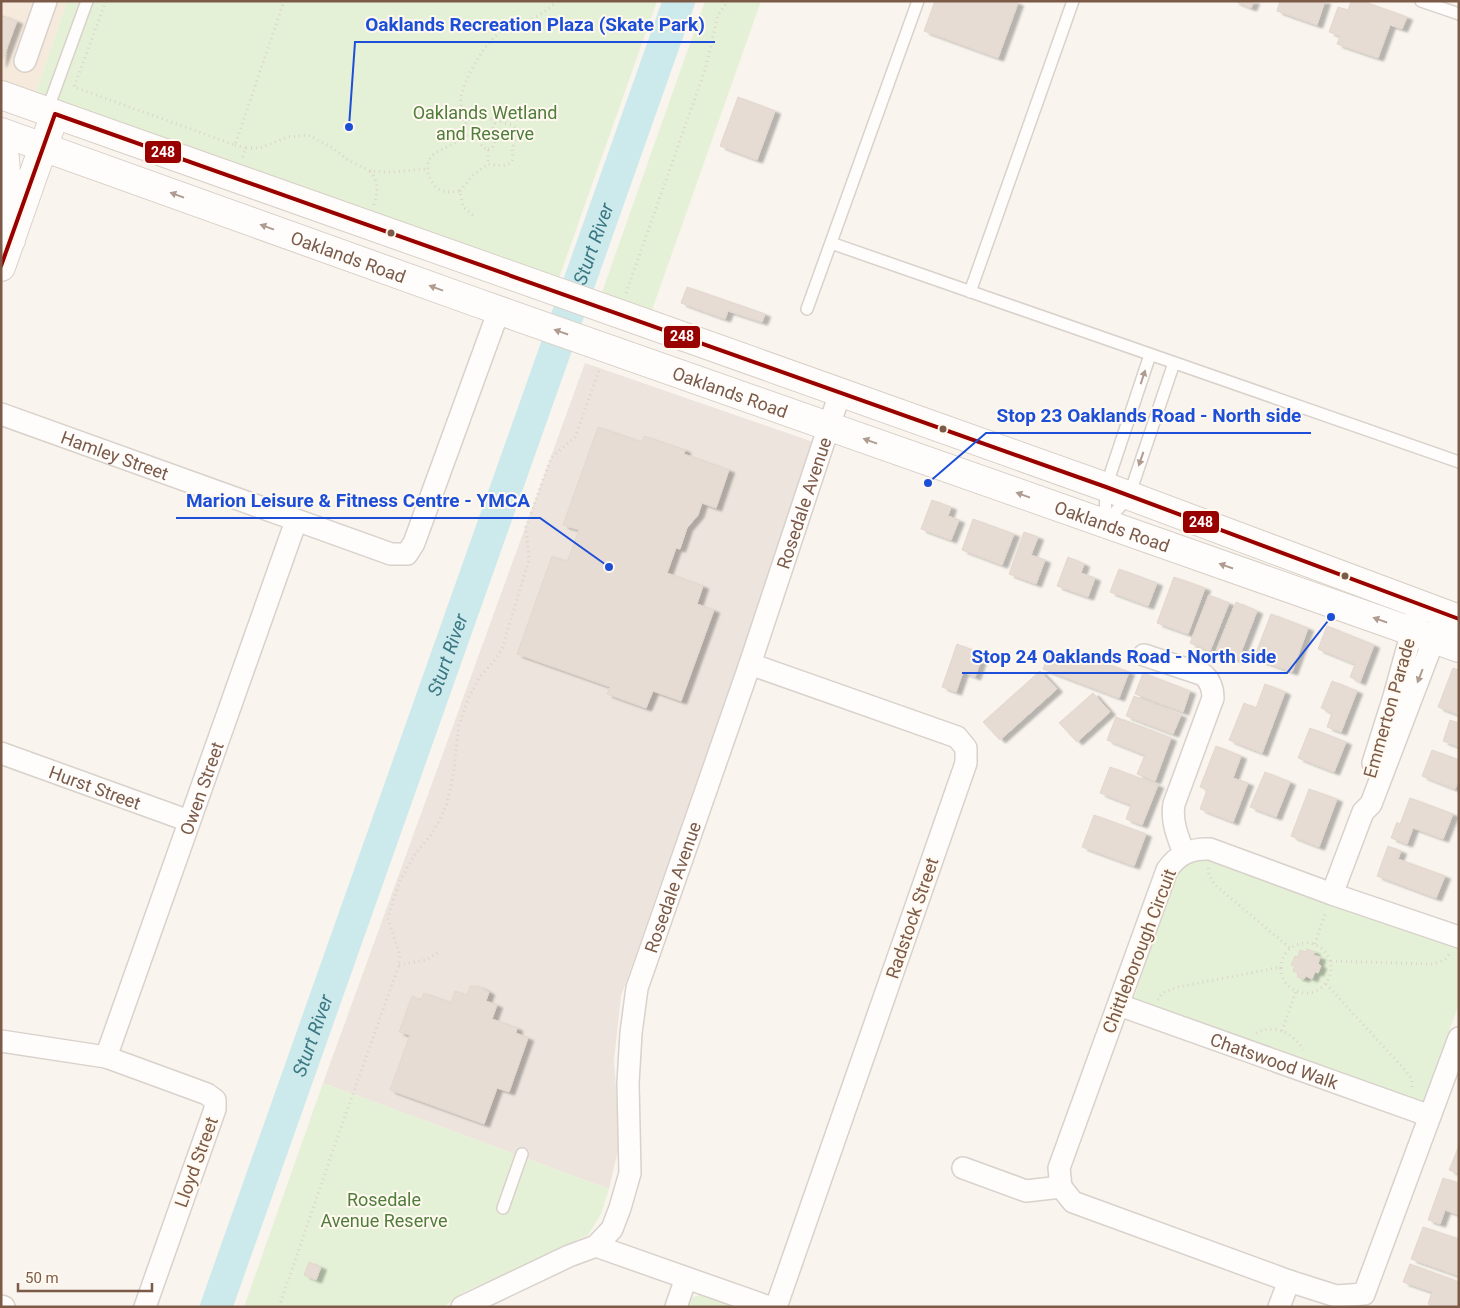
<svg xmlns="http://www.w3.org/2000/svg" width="1460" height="1308" font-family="Roboto,sans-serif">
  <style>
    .residential { fill: #f6eadd }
    .industrial { fill: #ede4dd }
    .green { fill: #e5f1d6 }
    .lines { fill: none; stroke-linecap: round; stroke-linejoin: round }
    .river { stroke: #cce9ec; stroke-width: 32 }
    .building { fill: #e6dcd3; stroke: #e3d7ce; filter: url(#shadow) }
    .service-casing { stroke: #d9d1cb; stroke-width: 14 }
    .minor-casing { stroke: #d9d1cb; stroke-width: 24 }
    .tertiary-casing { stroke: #d9d1cb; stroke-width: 30 }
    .secondary-casing { stroke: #d9d0c8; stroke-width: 30 }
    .path { stroke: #dcd3cd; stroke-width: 3; stroke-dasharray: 1 4; stroke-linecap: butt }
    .service { stroke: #fefdfc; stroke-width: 11 }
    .minor { stroke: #fefdfc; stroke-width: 21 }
    .tertiary { stroke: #fefdfc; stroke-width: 28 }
    .secondary { stroke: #fefdfc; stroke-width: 28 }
    .bus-1-casing { stroke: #fff9f0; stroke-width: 8 }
    .bus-1 { stroke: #900; stroke-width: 4 }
    .oneway { fill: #b09b90 }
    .bus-dot { fill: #7c5a48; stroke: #fff9f0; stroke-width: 2 }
    .labels { text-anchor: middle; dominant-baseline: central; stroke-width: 4; stroke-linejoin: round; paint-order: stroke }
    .park-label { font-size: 18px; fill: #4f7d3c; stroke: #fff9f0 }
    .street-label { font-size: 18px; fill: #7c5a48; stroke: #fff9f0 }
    .water-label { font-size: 19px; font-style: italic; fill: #397783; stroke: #fff9f0 }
    .leader { fill: none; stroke: #1d4ed8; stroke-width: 2 }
    .callout-dot { fill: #1d4ed8; stroke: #fff9f0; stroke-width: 2 }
    .callout-label { font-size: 19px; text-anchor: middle; font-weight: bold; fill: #1d4ed8; stroke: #fff9f0; stroke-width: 4; stroke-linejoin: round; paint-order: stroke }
    .line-badge { stroke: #fff9f0; stroke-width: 2 }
    .badge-label { font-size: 14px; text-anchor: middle; font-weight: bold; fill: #fff }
  </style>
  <defs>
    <filter id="shadow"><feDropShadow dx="5.5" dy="3" stdDeviation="1" flood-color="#0004"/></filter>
  </defs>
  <rect width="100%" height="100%" fill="#f9f4ed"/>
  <path class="residential" d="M 1,1 L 67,1 L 35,95 L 1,83 Z"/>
  <path class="industrial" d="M 585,363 L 816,443 L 621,996 L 614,1061 L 620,1142 L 609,1189 L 323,1083 Z"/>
  <path class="green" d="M 67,1 L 657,1 L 559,278 L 35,95 Z
    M 705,1 L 761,1 L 651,313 L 601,295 Z
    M 1205,857 L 1445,942 L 1459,949 L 1459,1004 L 1421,1107 L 1132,1005 L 1175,873 L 1183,863 Z
    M 323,1083 L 609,1189 L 601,1214 L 588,1235 L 462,1293 L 444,1307 L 244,1307 Z
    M 707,1291 L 749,1307 L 689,1307 L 692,1298 Z"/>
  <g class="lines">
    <path class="river" id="s1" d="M 216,1307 L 679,1"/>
  </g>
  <path class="building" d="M 935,1 L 1012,1 L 1018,3 L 998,58 L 924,31 Z
    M 1234,1 L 1254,1 L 1251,8 Z
    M 1280,1 L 1325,1 L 1317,25 L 1277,11 Z
    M 1351,1 L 1362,1 L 1407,17 L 1402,29 L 1390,25 L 1378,58 L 1337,44 L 1340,36 L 1329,32 L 1338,7 L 1348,10 Z
    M 1,15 L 17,21 L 1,64 Z
    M 738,97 L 775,111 L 757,160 L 720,146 Z
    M 687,287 L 765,314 L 762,322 L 728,311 L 725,319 L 681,303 Z
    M 598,427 L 642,442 L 644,436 L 685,450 L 684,454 L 729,470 L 716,508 L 702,503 L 698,515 L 687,528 L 680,549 L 676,548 L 667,573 L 703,586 L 697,604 L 714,610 L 681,701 L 653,691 L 646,708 L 607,694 L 610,687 L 517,654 L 552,556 L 567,562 L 579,530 L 563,525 Z
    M 932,500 L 951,507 L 948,516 L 959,520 L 951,540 L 921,529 Z
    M 973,519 L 1014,534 L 1002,565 L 962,550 Z
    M 1024,532 L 1038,537 L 1031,555 L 1045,560 L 1036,584 L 1009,574 Z
    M 1068,557 L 1084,564 L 1081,573 L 1095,578 L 1088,597 L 1057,586 Z
    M 1119,569 L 1157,583 L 1148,606 L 1110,592 Z
    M 1174,577 L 1205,588 L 1188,634 L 1157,623 Z
    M 1209,595 L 1229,603 L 1210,651 L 1190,643 Z
    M 1236,602 L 1257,611 L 1238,660 L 1216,651 Z
    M 1271,614 L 1308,628 L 1292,672 L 1254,658 Z
    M 1327,626 L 1374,645 L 1360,682 L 1350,677 L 1355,664 L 1318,649 Z
    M 957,644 L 983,654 L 975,677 L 963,672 L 956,692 L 942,687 Z
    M 1070,650 L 1129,672 L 1119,698 L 1043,669 L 1050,651 L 1067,658 Z
    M 1453,668 L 1459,670 L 1459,715 L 1438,707 Z
    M 1040,671 L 1057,689 L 1000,740 L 983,722 Z
    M 1143,673 L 1190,691 L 1183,712 L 1135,694 Z
    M 1332,681 L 1357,691 L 1341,732 L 1327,727 L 1332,713 L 1321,708 Z
    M 1265,684 L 1285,692 L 1262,753 L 1229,740 L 1244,703 L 1256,708 Z
    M 1093,693 L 1110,712 L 1077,742 L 1059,723 Z
    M 1134,696 L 1181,715 L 1173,734 L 1126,716 Z
    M 1116,717 L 1171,738 L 1155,781 L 1137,774 L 1145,755 L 1107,740 Z
    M 1450,720 L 1459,723 L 1459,747 L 1443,741 Z
    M 1310,728 L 1346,742 L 1334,772 L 1298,758 Z
    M 1216,746 L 1241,756 L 1233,778 L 1248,783 L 1233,822 L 1200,809 L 1207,790 L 1200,787 Z
    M 1432,750 L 1459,760 L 1459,780 L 1455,789 L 1422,776 Z
    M 1110,767 L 1158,785 L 1142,825 L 1126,819 L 1131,805 L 1100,793 Z
    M 1265,772 L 1290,782 L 1276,817 L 1250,807 Z
    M 1309,789 L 1337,799 L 1319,847 L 1291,836 Z
    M 1410,798 L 1453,814 L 1443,839 L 1413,828 L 1407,844 L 1391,838 L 1397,822 L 1400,824 Z
    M 1094,815 L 1146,834 L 1134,866 L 1082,847 Z
    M 1388,846 L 1401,851 L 1398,859 L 1445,876 L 1436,898 L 1377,876 Z
    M 1307,949 L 1315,952 L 1313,955 L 1320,957 L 1318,964 L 1321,966 L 1318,973 L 1315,972 L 1312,979 L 1306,976 L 1304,979 L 1297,977 L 1298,973 L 1293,971 L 1295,966 L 1291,965 L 1295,956 L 1298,957 L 1300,950 L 1306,952 Z
    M 470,986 L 478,986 L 489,992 L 486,1001 L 497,1005 L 492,1019 L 517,1028 L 516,1033 L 528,1038 L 509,1092 L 497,1088 L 484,1124 L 390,1090 L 410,1035 L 399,1032 L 412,996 L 421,1000 L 424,993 L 451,1003 L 455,991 L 467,995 Z
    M 1459,1146 L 1459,1174 L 1449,1170 Z
    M 1443,1178 L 1459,1183 L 1459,1215 L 1445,1210 L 1440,1224 L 1428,1220 Z
    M 1423,1227 L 1459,1239 L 1459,1276 L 1411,1259 Z
    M 309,1262 L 321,1267 L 316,1280 L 304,1275 Z
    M 1410,1264 L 1459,1282 L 1459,1307 L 1435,1307 L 1428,1304 L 1432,1292 L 1403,1282 Z"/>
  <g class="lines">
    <defs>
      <path id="service" d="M 1421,1 L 1459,14
        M 47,111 L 87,1
        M 831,243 L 1459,462
        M 970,292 L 1073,1
        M 807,309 L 918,1
        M 1105,523 L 1106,487 L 1150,355
        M 1106,523 L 1129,496 L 1174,363
        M 503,1208 L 522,1154"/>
      <g id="minor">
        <path d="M 25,61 L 46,1"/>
        <path id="s2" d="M 1,414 L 391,554 L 407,554 L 414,543 L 499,310"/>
        <path d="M 1144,655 L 1204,675 C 1211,682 1213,689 1213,698 L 1174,804 C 1171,822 1178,837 1184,853"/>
        <path d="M 750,664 L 957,737 L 966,748 L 966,763 L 776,1307"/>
        <path id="s3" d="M 1,753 L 189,821"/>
        <path d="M 1373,763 L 1393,700 L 1416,617"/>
        <path d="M 1332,894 L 1363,812 L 1371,804 L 1439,626"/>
        <path d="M 1459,937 L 1332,894 L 1210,849 C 1191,848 1178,854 1167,870 L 1059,1168 L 1061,1187 L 1073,1202 L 1289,1281 L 1336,1296 L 1364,1294 L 1459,1038"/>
        <path id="s4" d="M 1119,1005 L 1430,1116"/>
        <path d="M 1,1041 L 106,1057 L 207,1094 L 215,1100 L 215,1109 L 145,1307"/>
        <path id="s5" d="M 106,1057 L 296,521"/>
        <path d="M 963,1168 L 1026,1191 L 1061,1187"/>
        <path d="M 596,1246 L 769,1307"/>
        <path d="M 1,1306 L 4,1307"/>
        <path id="s6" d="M 462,1307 L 569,1256 L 596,1246 L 612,1229 L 620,1208 L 630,1173 L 628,1083 L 631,1033 L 637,988 L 750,664 L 840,393"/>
        <path d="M 676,1307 L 686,1278"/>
        <path d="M 1279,1307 L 1289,1281"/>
      </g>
      <path id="tertiary" d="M 1,267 L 34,173 L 55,114"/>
      <g id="secondary">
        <path d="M 1,95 L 651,325 L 1106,487 L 1459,619"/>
        <path id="s7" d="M 1,132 L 478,303 L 1459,648"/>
        <path d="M 1,143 L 5,159 L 11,240"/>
      </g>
    </defs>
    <use href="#service" class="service-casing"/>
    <use href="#minor" class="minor-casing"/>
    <use href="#tertiary" class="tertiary-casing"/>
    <use href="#secondary" class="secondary-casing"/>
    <path class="path" d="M 106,1 L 74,87 L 235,145 L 284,1
      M 491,133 L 496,120
      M 462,134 L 480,140
      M 235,145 L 246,148 L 242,159
      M 246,148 L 260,148 L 288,137 L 308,135 L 333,148 L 348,160 L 370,171 L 390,172 L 428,169
      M 488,149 L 492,148 L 495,143 L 494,137 L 491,133 L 484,134 C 480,139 479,142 483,148 L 488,149 L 488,164
      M 370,171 C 379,182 378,193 374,205
      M 460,191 L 472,176 L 488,164 C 495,165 511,169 513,158 C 513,153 511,150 513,146 C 515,140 518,136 517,130 L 512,125 L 475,114 L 465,124
      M 473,215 L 463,207 L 460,191 C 452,192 445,193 438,189 C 433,185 429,178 428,173 C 424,145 455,153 462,133 C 467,120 459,108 461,96 C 464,82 478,56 487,45 C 491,41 496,35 501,32 C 506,29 513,28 519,25 C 531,20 548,11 557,1
      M 626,293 L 705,70 L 718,15 L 728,1
      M 1208,868 L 1209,875 L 1215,885 L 1290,948
      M1281 968a25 25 0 1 1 50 0a25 25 0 1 1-50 0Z
      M 1315,944 L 1326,911
      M 1331,961 L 1429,964 C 1438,963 1446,962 1450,952
      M 399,965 L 426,960 L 440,951
      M 1326,984 L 1406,1071 L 1412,1080 L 1412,1090
      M 1158,1000 L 1162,993 L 1178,987 L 1281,967
      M 1282,1031 L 1296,991
      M 1256,1033 C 1274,1023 1295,1034 1303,1050
      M 279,1307 L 339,1133 L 399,965 L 400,956 L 388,918 L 392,904 L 400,881 L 415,854 L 431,835 L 438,823 L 447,804 L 453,776 L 459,725 L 468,699 L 479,678 L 494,661 L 502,649 L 529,560 L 526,527 L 551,458 L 575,437 L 600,368"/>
    <use href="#service" class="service"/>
    <use href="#minor" class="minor"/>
    <use href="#tertiary" class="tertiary"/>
    <use href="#secondary" class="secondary"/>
    <defs>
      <path id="bus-1" d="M 1,266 L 55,114 L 1106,487 L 1459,619"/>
    </defs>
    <use href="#bus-1" class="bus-1-casing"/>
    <use href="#bus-1" class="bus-1"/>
  </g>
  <defs><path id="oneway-solid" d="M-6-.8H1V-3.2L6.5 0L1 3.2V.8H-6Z" transform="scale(1.25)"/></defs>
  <g class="oneway">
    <use href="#oneway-solid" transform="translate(177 195) rotate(-160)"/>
    <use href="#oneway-solid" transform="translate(267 227) rotate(-160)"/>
    <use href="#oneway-solid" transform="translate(436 288) rotate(-160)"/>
    <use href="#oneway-solid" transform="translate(561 332) rotate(-161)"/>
    <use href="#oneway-solid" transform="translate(1143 377) rotate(-72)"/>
    <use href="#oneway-solid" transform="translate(870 441) rotate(-160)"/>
    <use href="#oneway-solid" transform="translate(1141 459) rotate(109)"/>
    <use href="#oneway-solid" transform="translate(1023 495) rotate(-160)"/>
    <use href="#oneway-solid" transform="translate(1226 566) rotate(-161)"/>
    <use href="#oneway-solid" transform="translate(1380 620) rotate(-161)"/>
    <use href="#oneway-solid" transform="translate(1420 676) rotate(111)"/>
  </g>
  <g class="bus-dot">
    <circle cx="391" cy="233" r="4.5"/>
    <circle cx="943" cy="429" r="4.5"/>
    <circle cx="1345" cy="576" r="4.5"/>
  </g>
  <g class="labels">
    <g class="park-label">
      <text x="485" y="112">Oaklands Wetland<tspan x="485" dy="21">and Reserve</tspan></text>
      <text x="384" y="1199">Rosedale<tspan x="384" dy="21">Avenue Reserve</tspan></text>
    </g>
    <g class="street-label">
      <text stroke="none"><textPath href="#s7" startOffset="369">Oaklands Road</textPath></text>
      <text stroke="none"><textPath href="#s7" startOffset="774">Oaklands Road</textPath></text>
      <text stroke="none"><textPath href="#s2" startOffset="121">Hamley Street</textPath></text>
      <text stroke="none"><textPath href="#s6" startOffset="928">Rosedale Avenue</textPath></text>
      <text stroke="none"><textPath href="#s7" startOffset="1179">Oaklands Road</textPath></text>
      <text transform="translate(1389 708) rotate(-74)">Emmerton Parade</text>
      <text stroke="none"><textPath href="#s3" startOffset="100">Hurst Street</textPath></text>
      <text stroke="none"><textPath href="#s5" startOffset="285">Owen Street</textPath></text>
      <text stroke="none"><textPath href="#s6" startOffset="522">Rosedale Avenue</textPath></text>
      <text transform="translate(912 918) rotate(-71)">Radstock Street</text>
      <text transform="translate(1139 951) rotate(-69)">Chittleborough Circuit</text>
      <text stroke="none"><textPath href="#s4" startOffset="165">Chatswood Walk</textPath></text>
      <text transform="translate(196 1162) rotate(-70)">Lloyd Street</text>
    </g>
    <g class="water-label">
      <text stroke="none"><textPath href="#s1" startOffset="1128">Sturt River</textPath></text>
      <text stroke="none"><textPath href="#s1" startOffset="692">Sturt River</textPath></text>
      <text stroke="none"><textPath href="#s1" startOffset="288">Sturt River</textPath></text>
    </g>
  </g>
  <path class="leader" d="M349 127L355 42H715M928 483L986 433H1311M609 567L540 518H176M1331 617L1287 673H962"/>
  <g class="callout-dot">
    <circle cx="349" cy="127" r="5"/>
    <circle cx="928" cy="483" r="5"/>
    <circle cx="609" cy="567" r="5"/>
    <circle cx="1331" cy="617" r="5"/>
  </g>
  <g class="callout-label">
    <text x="535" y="31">Oaklands Recreation Plaza (Skate Park)</text>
    <text x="1149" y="422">Stop 23 Oaklands Road - North side</text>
    <text x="358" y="507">Marion Leisure &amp; Fitness Centre - YMCA</text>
    <text x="1124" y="663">Stop 24 Oaklands Road - North side</text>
  </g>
  <g class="line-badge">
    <rect x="144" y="140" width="38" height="24" rx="5" fill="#900"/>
    <rect x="663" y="325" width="38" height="24" rx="5" fill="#900"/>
    <rect x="1182" y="510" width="38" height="24" rx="5" fill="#900"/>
  </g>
  <g class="badge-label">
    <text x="163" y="157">248</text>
    <text x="682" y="341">248</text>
    <text x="1201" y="527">248</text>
  </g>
  <rect width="1460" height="1308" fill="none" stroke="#7c5a48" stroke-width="5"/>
  <path d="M18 1283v8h134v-8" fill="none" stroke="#7c5a48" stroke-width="2.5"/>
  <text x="25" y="1283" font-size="15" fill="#7c5a48" stroke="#fff9f0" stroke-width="4" paint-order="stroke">50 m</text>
</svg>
